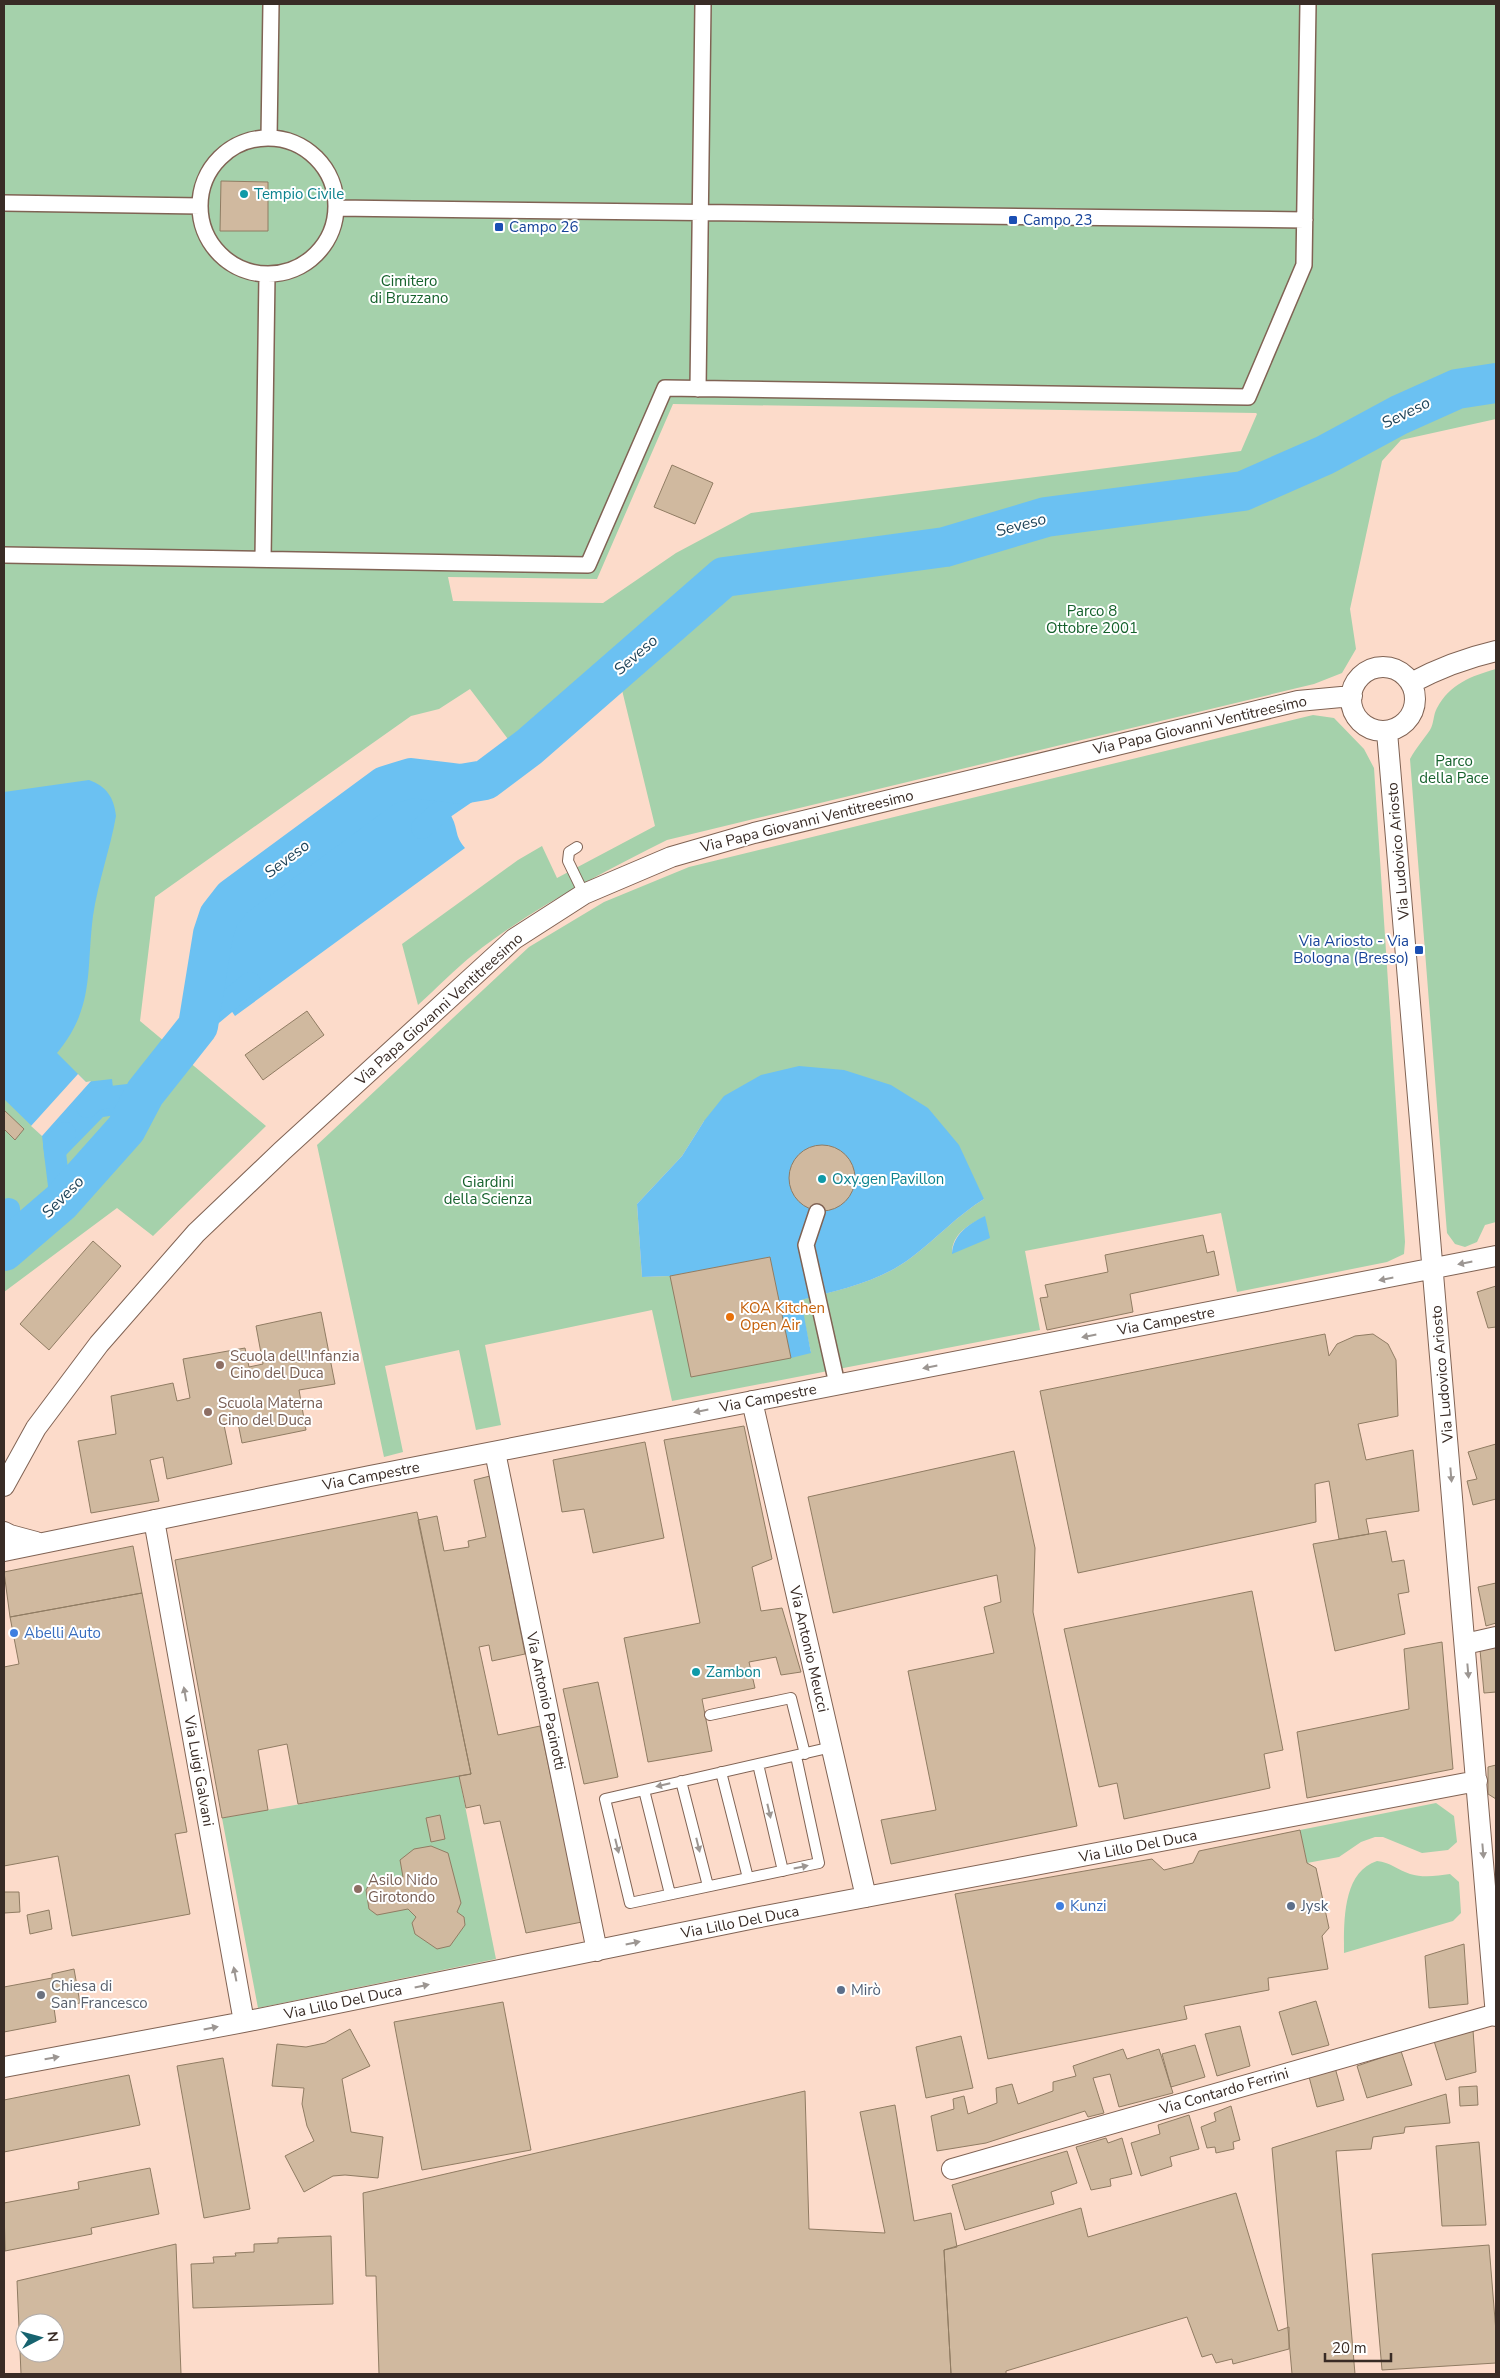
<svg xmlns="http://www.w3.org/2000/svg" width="1500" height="2378" font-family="'Nunito Sans',sans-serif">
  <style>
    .green { fill: #a5d1ab; fill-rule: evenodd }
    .water { fill: #6bc1f2 }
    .pier { fill: #fcdbca }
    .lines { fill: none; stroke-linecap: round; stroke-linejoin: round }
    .canal { stroke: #6bc1f2; stroke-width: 22 }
    .river { stroke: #6bc1f2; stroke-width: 40 }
    .building { fill: #d0b99f; stroke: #907c63; fill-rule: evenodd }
    .service-casing { stroke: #806354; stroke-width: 12 }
    .pedestrian-casing { stroke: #806354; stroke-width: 18 }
    .minor-casing { stroke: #806354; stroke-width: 22 }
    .service { stroke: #fff; stroke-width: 10 }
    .pedestrian { stroke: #fff; stroke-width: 15 }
    .minor { stroke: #fff; stroke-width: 20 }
    .oneway { fill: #9c9692 }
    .culture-dot { fill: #0f9aa8; stroke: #fff; stroke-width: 2 }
    .transit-dot { fill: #1a4fb4; stroke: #fff; stroke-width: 2 }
    .food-dot { fill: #e8710a; stroke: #fff; stroke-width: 2 }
    .education-dot { fill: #8d6e63; stroke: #fff; stroke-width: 2 }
    .shop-dot { fill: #3f7fe0; stroke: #fff; stroke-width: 2 }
    .service-dot { fill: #5c6f8a; stroke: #fff; stroke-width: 2 }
    .worship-dot { fill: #6b7280; stroke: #fff; stroke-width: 2 }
    .labels { text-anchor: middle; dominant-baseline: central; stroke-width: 4; stroke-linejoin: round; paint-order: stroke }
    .culture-label { font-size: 15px; fill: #0d838f; stroke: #fff; text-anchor: start }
    .transit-label { font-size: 15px; fill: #164399; stroke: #fff; text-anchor: start }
    .park-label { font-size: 15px; fill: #15612c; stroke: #fff }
    .street-label { font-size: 15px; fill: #392c26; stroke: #fff }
    .food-label { font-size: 15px; fill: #c56008; stroke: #fff; text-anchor: start }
    .education-label { font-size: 15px; fill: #785e54; stroke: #fff; text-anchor: start }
    .shop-label { font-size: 15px; fill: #366cbe; stroke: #fff; text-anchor: start }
    .service-label { font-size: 15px; fill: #4e5e75; stroke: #fff; text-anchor: start }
    .worship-label { font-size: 15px; fill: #5b616d; stroke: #fff; text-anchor: start }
    .water-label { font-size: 16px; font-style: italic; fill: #20455a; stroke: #fff }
  </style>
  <rect width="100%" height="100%" fill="#fcdbca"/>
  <path class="green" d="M 4,4 L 1496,4 L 1496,419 L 1401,440 L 1382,461 L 1350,609 L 1356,649 L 1342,673 L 1314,684 L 667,840 C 600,874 534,907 474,954 C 455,969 437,988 418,1005 L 402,944 L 518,860 L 542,846 L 557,878 L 655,826 L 622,690 L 527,764 L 470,689 L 439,709 L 411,716 L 155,897 L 140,1021 L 266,1126 L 153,1236 L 117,1208 L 4,1292 ZM 673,404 L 1256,413 L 1257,414 L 1241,451 L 751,513 L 676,553 L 603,603 L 453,601 L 448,577 L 597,579 Z
    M 1496,669 L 1496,1222 L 1485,1225 L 1477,1242 L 1465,1247 L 1455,1244 L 1447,1233 L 1410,759 C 1416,748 1423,740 1430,730 C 1434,724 1433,715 1437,708 C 1450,684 1471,676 1496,669 Z
    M 1313,715 L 1334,718 L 1364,749 L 1374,768 L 1405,1242 L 1404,1254 L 1387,1262 L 1237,1292 L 1221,1213 L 1025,1251 L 1040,1330 L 672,1401 L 652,1310 L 485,1345 L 501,1425 L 476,1430 L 459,1350 L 385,1366 L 403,1452 L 384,1457 L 317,1145 L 529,947 L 604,902 L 689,867 ZM 704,1121 L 984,1199 C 958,1215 937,1238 912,1257 C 880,1282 839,1290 800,1300 L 811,1353 L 770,1257 L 670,1276 L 642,1277 L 637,1204 L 682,1156 ZM 985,1217 L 952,1253 C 952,1234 969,1224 985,1217 Z
    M 459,1776 L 496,1959 L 258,2008 L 222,1818 Z
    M 1436,1803 L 1454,1816 L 1457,1842 L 1448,1850 L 1422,1853 L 1383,1837 L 1375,1837 L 1361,1842 L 1339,1857 L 1307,1863 L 1300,1830 Z
    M 1377,1861 C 1390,1862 1398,1870 1410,1874 C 1423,1878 1437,1876 1450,1874 L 1459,1882 L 1461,1913 L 1453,1921 L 1344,1953 C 1344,1923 1342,1872 1377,1861 Z"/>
  <path class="water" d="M 89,780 C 106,786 114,797 116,816 C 110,850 98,882 93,916 C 86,971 95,1007 57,1053 L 86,1082 L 112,1079 L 116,1115 L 103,1117 L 65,1156 L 45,1159 L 42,1136 L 4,1099 L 4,792 Z
    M 424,792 C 437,795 449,809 454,822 C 458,834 456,837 465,848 L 235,1016 L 219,993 C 224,955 221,926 253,899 L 394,797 Z
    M 799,1066 L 844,1070 L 891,1085 L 928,1108 L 959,1145 L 984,1199 C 958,1215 937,1238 912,1257 C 880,1282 839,1290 801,1300 L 811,1353 L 791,1358 L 770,1257 L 670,1276 L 642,1277 L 637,1204 L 682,1156 L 704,1121 L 724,1096 L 761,1075 Z
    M 985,1216 L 990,1238 L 952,1254 C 953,1234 969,1224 985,1216 Z"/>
  <path class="pier" d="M 78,1074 L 86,1082 L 91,1081 L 42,1136 L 31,1126 Z"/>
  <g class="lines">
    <path class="canal" d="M 422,828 L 444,808 L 485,780
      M 198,1026 L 250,983
      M 87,1107 L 95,1099 L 145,1093
      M 61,1202 L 54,1145 L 65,1133
      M 9,1209 L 12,1245"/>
    <path class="river" d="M 4,1251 L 61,1202 L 126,1129 L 145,1093 L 198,1026 L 213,934 L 219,916 L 233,898 L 385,786 L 411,778 L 461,784 L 485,780 L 529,747 L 724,577 L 945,547 L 1046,517 L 1243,491 L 1325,455 L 1399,415 L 1457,389 L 1496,383"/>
  </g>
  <path class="building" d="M 221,181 L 268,182 L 268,231 L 220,231 Z
    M 672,465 L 713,483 L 695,524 L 654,507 Z
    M 307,1011 L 324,1035 L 263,1080 L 245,1055 Z
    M 4,1110 L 24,1129 L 15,1140 L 4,1129 Z
    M789 1178a33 33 0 1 1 66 0a33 33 0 1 1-66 0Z
    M 1203,1235 L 1207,1253 L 1214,1251 L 1219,1275 L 1130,1294 L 1133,1312 L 1047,1330 L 1040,1298 L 1048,1297 L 1045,1285 L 1108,1272 L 1105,1255 Z
    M 93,1241 L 121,1266 L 49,1350 L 20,1324 Z
    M 770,1257 L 791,1358 L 691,1377 L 670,1276 Z
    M 1496,1286 L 1496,1327 L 1488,1328 L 1477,1292 Z
    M 321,1312 L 335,1384 L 299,1390 L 306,1430 L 242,1443 L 238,1423 L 224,1425 L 232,1464 L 167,1479 L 163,1457 L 150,1460 L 159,1501 L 91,1513 L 78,1441 L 116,1434 L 111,1396 L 173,1383 L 177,1401 L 190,1398 L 183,1359 L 245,1348 L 249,1367 L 263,1364 L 256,1326 Z
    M 1325,1334 L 1329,1356 L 1337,1344 L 1355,1336 L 1373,1334 L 1388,1344 L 1396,1360 L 1398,1416 L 1358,1424 L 1366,1460 L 1413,1450 L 1419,1511 L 1366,1519 L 1369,1534 L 1339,1539 L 1329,1481 L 1315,1484 L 1316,1522 L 1078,1573 L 1040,1391 Z
    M 744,1426 L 772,1559 L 752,1567 L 761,1611 L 782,1608 L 801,1672 L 781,1675 L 776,1657 L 749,1662 L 755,1688 L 702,1699 L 712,1751 L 648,1762 L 624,1638 L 700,1623 L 664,1440 Z
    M 645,1442 L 664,1538 L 593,1553 L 584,1509 L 562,1512 L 553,1460 Z
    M 1496,1444 L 1496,1499 L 1473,1505 L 1467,1481 L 1477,1479 L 1468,1452 Z
    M 1014,1451 L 1035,1548 L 1033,1612 L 1077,1826 L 891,1864 L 881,1820 L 936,1810 L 908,1671 L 994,1653 L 984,1607 L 1001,1602 L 997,1575 L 833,1613 L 808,1497 Z
    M 490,1476 L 525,1654 L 492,1661 L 489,1645 L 479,1647 L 498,1735 L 540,1726 L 582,1922 L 526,1933 L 500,1821 L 484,1824 L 480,1805 L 466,1808 L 459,1776 L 471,1774 L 418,1520 L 437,1516 L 444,1551 L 469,1547 L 468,1541 L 486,1537 L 474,1480 Z
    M 417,1512 L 471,1774 L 298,1804 L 287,1744 L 258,1750 L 268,1810 L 222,1818 L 175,1560 Z
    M 1386,1531 L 1392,1562 L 1404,1560 L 1409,1592 L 1398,1594 L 1405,1634 L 1335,1651 L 1313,1544 Z
    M 133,1546 L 142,1593 L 10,1617 L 4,1572 Z
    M 1496,1583 L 1496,1623 L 1486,1626 L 1478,1587 Z
    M 1252,1591 L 1283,1750 L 1264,1754 L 1270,1788 L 1124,1819 L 1117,1783 L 1099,1787 L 1064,1629 Z
    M 142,1593 L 187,1832 L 175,1834 L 190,1914 L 72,1936 L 58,1856 L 4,1866 L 4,1667 L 19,1664 L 10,1617 Z
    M 1442,1642 L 1453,1769 L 1307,1798 L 1297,1732 L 1409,1709 L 1404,1649 Z
    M 1496,1646 L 1496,1692 L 1484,1693 L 1480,1650 Z
    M 598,1682 L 618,1777 L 584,1784 L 563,1689 Z
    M 1496,1765 L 1496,1799 L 1488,1794 L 1488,1767 Z
    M 440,1815 L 445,1839 L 431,1842 L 426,1818 Z
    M 1300,1830 L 1307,1863 L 1316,1868 L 1329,1928 L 1322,1936 L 1328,1969 L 1268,1978 L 1269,1990 L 1184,2006 L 1187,2019 L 988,2059 L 955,1894 L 1152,1859 L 1164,1870 L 1193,1863 L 1199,1851 Z
    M 431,1846 L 448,1853 L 461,1903 L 457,1912 L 464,1917 L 465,1925 L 450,1946 L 437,1949 L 415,1934 L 412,1923 L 416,1917 L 408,1909 L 377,1915 L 369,1909 L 366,1890 L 370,1883 L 403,1877 L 400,1860 L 414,1849 Z
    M 4,1892 L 19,1892 L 20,1912 L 4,1913 Z
    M 49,1910 L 52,1929 L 30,1934 L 27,1915 Z
    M 1464,1944 L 1468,2004 L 1429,2008 L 1425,1956 Z
    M 74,1969 L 80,2003 L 54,2008 L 56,2022 L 4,2032 L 4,1987 L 52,1978 L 52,1974 Z
    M 1316,2001 L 1329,2045 L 1292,2055 L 1279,2012 Z
    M 503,2002 L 531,2150 L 422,2170 L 394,2022 Z
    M 1240,2026 L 1250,2066 L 1217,2076 L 1205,2034 Z
    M 350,2029 L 370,2066 L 342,2079 L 351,2132 L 383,2137 L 378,2178 L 345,2175 L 333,2176 L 304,2192 L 285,2156 L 314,2141 L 307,2126 L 302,2104 L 304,2088 L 272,2086 L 277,2044 L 306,2047 L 325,2043 Z
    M 1473,2030 L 1476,2072 L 1446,2080 L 1434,2041 Z
    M 961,2036 L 973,2088 L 926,2098 L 916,2047 Z
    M 1195,2045 L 1205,2077 L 1171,2087 L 1162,2054 Z
    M 1123,2049 L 1127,2059 L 1159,2049 L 1173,2093 L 1119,2107 L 1110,2074 L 1093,2078 L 1104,2113 L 1088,2117 L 1085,2111 L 986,2143 L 937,2151 L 931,2116 L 954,2109 L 953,2099 L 964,2096 L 968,2114 L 997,2103 L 996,2088 L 1012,2084 L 1018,2104 L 1053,2091 L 1053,2082 L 1076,2076 L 1073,2066 Z
    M 1401,2051 L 1412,2085 L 1367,2098 L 1357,2066 Z
    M 223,2058 L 250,2209 L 204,2218 L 177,2066 Z
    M 1334,2064 L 1344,2100 L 1317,2107 L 1308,2073 Z
    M 129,2075 L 140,2125 L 4,2152 L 4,2100 Z
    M 1477,2086 L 1478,2105 L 1460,2106 L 1459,2087 Z
    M 805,2091 L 809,2229 L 885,2233 L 860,2112 L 895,2105 L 914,2221 L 951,2213 L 957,2247 L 944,2250 L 951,2374 L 379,2374 L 376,2276 L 366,2276 L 363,2193 Z
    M 1446,2094 L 1450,2123 L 1405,2127 L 1404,2133 L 1373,2137 L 1371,2149 L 1336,2151 L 1355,2374 L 1292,2374 L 1272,2148 Z
    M 1231,2106 L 1240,2140 L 1233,2142 L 1234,2149 L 1216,2153 L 1215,2147 L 1207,2148 L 1201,2127 L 1216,2121 L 1214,2113 Z
    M 1189,2115 L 1199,2149 L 1170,2157 L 1172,2166 L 1141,2176 L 1131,2143 L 1160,2134 L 1158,2125 Z
    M 1106,2138 L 1108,2143 L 1122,2138 L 1132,2174 L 1110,2179 L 1111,2186 L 1091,2190 L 1076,2147 Z
    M 1479,2142 L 1486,2225 L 1442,2226 L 1436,2146 Z
    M 1067,2151 L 1077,2183 L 1051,2192 L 1054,2204 L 965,2230 L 952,2185 Z
    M 150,2168 L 159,2214 L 91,2228 L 92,2234 L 5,2251 L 4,2203 L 79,2189 L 78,2182 Z
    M 1236,2193 L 1278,2331 L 1289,2327 L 1289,2349 L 1233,2364 L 1232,2359 L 1216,2363 L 1212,2354 L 1202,2357 L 1187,2317 L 1006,2371 L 1006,2374 L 951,2374 L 944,2250 L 1081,2208 L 1088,2237 Z
    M 331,2236 L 333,2304 L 193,2308 L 191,2264 L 214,2263 L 213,2257 L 236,2256 L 235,2253 L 254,2252 L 254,2244 L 278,2243 L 278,2238 Z
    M 176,2244 L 181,2374 L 21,2374 L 17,2281 ZM 25,2323 L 55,2323 L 55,2353 L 25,2353 Z
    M 1489,2245 L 1496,2332 L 1496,2363 L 1382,2370 L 1372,2254 Z"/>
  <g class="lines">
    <defs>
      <path id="service" d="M 577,847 L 569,852 L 568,861 L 584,894
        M 710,1715 L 791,1698 L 805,1754
        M 796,1756 L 819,1863 L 630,1903 L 605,1799 L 832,1747
        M 758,1764 L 783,1871
        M 721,1772 L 748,1878
        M 681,1781 L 708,1886
        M 644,1790 L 670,1894"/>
      <path id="pedestrian" d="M 269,138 L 271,4
        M200 206a68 68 0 1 1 136 0a68 68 0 1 1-136 0Z
        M 4,203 L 200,206
        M 336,208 L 1305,220
        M 698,389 L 703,4
        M 4,555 L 588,565 L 665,388 L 1248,397 L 1304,265 L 1308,4
        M 263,559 L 267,274
        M 817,1212 L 806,1245 L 837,1384"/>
      <path id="minor" d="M1351 699a32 32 0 1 1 64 0a32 32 0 1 1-64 0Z
        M 1411,683 C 1439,668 1466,658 1496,651
        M 1387,732 L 1496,2016
        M 752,1401 L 866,1897
        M 495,1452 L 597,1951
        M 4,1486 L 36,1428 L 99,1344 L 196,1233 L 282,1151 L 514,939 L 584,894 L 671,857 L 754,833 L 1298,701 L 1352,696
        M 154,1520 L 244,2022
        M 4,1532 L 10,1535 L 36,1542
        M 4,1551 L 370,1476 L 1496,1256
        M 1465,1644 L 1496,1637
        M 4,2067 L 244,2022 L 755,1918 L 1477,1781
        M 952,2169 L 1496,2014"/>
    </defs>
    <use href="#service" class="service-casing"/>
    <use href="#pedestrian" class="pedestrian-casing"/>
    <use href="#minor" class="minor-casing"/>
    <use href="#service" class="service"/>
    <use href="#pedestrian" class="pedestrian"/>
    <use href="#minor" class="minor"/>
  </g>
  <defs><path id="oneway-solid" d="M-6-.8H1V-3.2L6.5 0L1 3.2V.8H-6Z" transform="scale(1.25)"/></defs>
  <g class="oneway">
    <use href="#oneway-solid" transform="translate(1465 1263) rotate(169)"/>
    <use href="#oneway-solid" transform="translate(1386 1279) rotate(169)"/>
    <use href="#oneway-solid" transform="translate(1089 1336) rotate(169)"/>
    <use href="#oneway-solid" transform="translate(930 1367) rotate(169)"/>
    <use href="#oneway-solid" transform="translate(701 1411) rotate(169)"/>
    <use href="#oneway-solid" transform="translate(1451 1475) rotate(85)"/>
    <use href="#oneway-solid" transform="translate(1468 1671) rotate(85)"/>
    <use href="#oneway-solid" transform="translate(185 1694) rotate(-100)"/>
    <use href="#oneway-solid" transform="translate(663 1785) rotate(167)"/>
    <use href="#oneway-solid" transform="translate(769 1811) rotate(77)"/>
    <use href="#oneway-solid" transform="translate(698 1845) rotate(76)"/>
    <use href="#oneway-solid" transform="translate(617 1846) rotate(76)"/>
    <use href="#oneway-solid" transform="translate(1483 1851) rotate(85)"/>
    <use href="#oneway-solid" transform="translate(801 1867) rotate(-12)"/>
    <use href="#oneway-solid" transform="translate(633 1943) rotate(-12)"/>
    <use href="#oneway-solid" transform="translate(235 1974) rotate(-101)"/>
    <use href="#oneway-solid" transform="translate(422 1986) rotate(-12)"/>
    <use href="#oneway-solid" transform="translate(211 2028) rotate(-11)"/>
    <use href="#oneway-solid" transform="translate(52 2058) rotate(-10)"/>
  </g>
  <g class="culture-dot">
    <circle cx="244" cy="194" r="5"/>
    <circle cx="822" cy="1179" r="5"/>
    <circle cx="696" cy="1672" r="5"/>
  </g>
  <g class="transit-dot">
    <rect x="1008" y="215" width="10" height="10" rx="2.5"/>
    <rect x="494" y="222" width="10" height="10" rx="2.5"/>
    <rect x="1414" y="945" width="10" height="10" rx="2.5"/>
  </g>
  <circle class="food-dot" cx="730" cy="1317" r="5"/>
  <g class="education-dot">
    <circle cx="220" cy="1365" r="5"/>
    <circle cx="208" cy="1412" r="5"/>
    <circle cx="358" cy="1889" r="5"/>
  </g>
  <g class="shop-dot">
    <circle cx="14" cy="1633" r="5"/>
    <circle cx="1060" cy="1906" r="5"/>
  </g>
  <g class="service-dot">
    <circle cx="1291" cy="1906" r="5"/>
    <circle cx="841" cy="1990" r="5"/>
  </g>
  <circle class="worship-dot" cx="41" cy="1995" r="5"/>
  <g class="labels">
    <g class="culture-label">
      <text x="254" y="194">Tempio Civile</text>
      <text x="832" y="1179">Oxy.gen Pavillon</text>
      <text x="706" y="1672">Zambon</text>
    </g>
    <g class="transit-label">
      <text x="1023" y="220">Campo 23</text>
      <text x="509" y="227">Campo 26</text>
      <text x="1409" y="941" text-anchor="end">Via Ariosto - Via<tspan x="1409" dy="17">Bologna (Bresso)</tspan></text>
    </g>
    <g class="park-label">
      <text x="409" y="281">Cimitero<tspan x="409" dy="17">di Bruzzano</tspan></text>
      <text x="1092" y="611">Parco 8<tspan x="1092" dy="17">Ottobre 2001</tspan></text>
      <text x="1454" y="761">Parco<tspan x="1454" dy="17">della Pace</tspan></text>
      <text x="488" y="1182">Giardini<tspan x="488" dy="17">della Scienza</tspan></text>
    </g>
    <g class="street-label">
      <text transform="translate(1200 725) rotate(-13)">Via Papa Giovanni Ventitreesimo</text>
      <text transform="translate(807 821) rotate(-14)">Via Papa Giovanni Ventitreesimo</text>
      <text transform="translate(1398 851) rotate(-95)">Via Ludovico Ariosto</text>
      <text transform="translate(439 1009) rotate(-42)">Via Papa Giovanni Ventitreesimo</text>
      <text transform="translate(1166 1321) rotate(-11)">Via Campestre</text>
      <text transform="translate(1442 1374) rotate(-95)">Via Ludovico Ariosto</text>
      <text transform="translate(768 1398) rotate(-11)">Via Campestre</text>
      <text transform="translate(371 1476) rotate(-11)">Via Campestre</text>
      <text transform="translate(809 1649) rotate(77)">Via Antonio Meucci</text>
      <text transform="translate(546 1701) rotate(78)">Via Antonio Pacinotti</text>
      <text transform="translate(199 1771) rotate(80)">Via Luigi Galvani</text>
      <text transform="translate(1138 1846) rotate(-11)">Via Lillo Del Duca</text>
      <text transform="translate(740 1922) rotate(-11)">Via Lillo Del Duca</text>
      <text transform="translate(343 2002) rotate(-12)">Via Lillo Del Duca</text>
      <text transform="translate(1224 2091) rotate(-16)">Via Contardo Ferrini</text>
    </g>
    <g class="food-label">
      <text x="740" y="1308">KOA Kitchen<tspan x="740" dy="17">Open Air</tspan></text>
    </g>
    <g class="education-label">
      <text x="230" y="1356">Scuola dell'Infanzia<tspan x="230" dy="17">Cino del Duca</tspan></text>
      <text x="218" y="1403">Scuola Materna<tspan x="218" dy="17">Cino del Duca</tspan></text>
      <text x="368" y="1880">Asilo Nido<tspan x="368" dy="17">Girotondo</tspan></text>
    </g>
    <g class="shop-label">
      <text x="24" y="1633">Abelli Auto</text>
      <text x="1070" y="1906">Kunzi</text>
    </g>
    <g class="service-label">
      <text x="1301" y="1906">Jysk</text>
      <text x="851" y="1990">Mirò</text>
    </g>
    <g class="worship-label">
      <text x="51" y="1986">Chiesa di<tspan x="51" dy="17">San Francesco</tspan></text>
    </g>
    <g class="water-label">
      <text transform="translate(1406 413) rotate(-26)">Seveso</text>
      <text transform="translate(1021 525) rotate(-15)">Seveso</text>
      <text transform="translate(636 655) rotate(-41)">Seveso</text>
      <text transform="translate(287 859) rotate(-37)">Seveso</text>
      <text transform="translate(63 1197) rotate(-45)">Seveso</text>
    </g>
  </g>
  <rect width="1500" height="2378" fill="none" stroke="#392c26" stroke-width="10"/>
  <g transform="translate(40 2338) rotate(84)"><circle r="24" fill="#ffffff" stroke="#b0aba8"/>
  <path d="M0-4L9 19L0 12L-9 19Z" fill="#17636f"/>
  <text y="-8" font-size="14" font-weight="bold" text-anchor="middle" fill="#392c26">N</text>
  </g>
  <path d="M1325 2353v8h66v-8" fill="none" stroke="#392c26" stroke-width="2.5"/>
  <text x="1332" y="2353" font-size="15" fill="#392c26" stroke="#ffffff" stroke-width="4" paint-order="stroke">20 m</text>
</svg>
